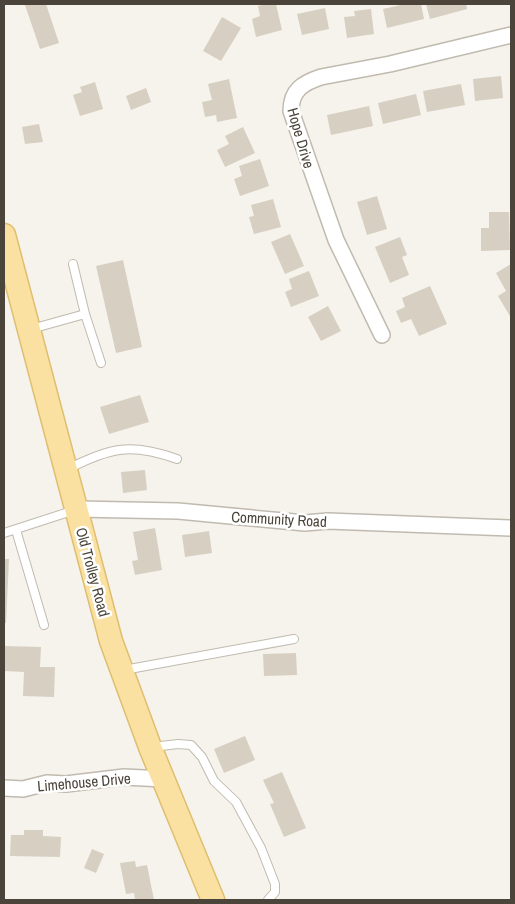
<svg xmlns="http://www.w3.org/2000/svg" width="515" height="904" font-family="'Archivo Narrow',sans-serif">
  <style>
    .building { fill: #d7cfc2 }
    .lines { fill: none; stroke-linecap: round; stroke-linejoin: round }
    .service-casing { stroke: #c1baaf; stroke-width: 10 }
    .minor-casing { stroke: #c1baaf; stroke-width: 18 }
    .primary-casing { stroke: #dfbe70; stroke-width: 25 }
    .service { stroke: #fff; stroke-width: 8 }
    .minor { stroke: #fff; stroke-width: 15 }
    .primary { stroke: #fae1a1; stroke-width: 22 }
    .labels { text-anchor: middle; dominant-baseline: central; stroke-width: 5; stroke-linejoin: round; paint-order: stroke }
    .street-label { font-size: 15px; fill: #4a443a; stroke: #fff }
  </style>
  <rect width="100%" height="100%" fill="#f5f3ec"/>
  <path class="building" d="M 30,4 L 46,4 L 59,43 L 40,49 L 25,5 Z
    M 267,4 L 276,4 L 282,30 L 256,37 L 252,19 L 260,16 L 258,6 Z
    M 405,4 L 421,4 L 424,19 L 387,28 L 383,9 Z
    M 426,4 L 466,4 L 467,9 L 430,19 Z
    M 325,8 L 329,29 L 302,35 L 297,14 Z
    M 371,9 L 374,34 L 347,38 L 344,17 L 355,16 L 354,11 Z
    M 222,17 L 241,28 L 221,61 L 203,51 Z
    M 501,76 L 503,98 L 475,101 L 473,79 Z
    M 229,79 L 237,118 L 217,122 L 216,115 L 205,117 L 202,102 L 212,100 L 208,84 Z
    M 95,82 L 103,109 L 80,116 L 73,95 L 82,92 L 80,87 Z
    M 461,84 L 465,105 L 427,112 L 423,91 Z
    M 146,88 L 151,102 L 131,110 L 126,96 Z
    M 416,94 L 421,115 L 383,124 L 378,103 Z
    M 369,106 L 373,126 L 331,135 L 327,115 Z
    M 39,124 L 43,142 L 25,144 L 22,127 Z
    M 243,127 L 255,153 L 225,167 L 217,150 L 229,144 L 225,136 Z
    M 260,159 L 269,186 L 240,196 L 234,179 L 242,176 L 239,166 Z
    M 377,196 L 387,229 L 367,235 L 357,202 Z
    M 273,199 L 281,227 L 254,234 L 249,217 L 254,216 L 251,205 Z
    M 489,212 L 509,212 L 510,250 L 481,251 L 481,228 L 489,228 Z
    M 290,234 L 304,266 L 285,274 L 271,242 Z
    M 400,237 L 407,255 L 402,257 L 409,275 L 390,283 L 375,247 Z
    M 123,260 L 142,347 L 116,353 L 96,266 Z
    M 511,264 L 511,318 L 498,296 L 506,291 L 496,273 Z
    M 309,271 L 319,296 L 291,307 L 285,292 L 292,289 L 289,279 Z
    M 430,286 L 447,324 L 419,336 L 411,319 L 401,323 L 396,311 L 405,307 L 402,298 Z
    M 328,306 L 341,331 L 321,341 L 308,317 Z
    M 140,395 L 149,422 L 109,434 L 100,407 Z
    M 145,470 L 147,490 L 123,493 L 121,472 Z
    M 155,528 L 162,570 L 135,575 L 132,561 L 138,560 L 133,532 Z
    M 209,531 L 212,553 L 185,557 L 182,535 Z
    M 4,559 L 9,559 L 6,623 L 4,623 Z
    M 4,646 L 41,647 L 40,667 L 55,667 L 54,697 L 23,696 L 24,672 L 4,671 Z
    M 296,653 L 297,675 L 264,676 L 263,654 Z
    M 245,736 L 255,760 L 224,773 L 214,749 Z
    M 282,772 L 306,828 L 284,837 L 270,804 L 274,803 L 263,780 Z
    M 24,830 L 43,830 L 43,836 L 61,837 L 60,857 L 10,856 L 11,835 L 24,835 Z
    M 92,849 L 104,854 L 96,873 L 84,868 Z
    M 135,861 L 136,867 L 147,865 L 154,900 L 135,900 L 134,893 L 126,894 L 120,863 Z"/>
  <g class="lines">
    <defs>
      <path id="service" d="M 85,314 L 101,363
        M 31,329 L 85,314 L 73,264
        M 68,469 C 111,447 131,443 177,459
        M 16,530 L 44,625
        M 4,533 L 75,510
        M 124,670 L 294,639
        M 152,747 L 178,744 L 191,745 L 202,757 L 214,781 L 236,802 L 261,848 L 275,884 L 275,892 L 268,900"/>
      <path id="minor" d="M 382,335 L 336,240 L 291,111 C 291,90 303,83 321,77 L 390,64 L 511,35
        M 77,509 L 178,511 L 305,523 L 328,521 L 511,528
        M 4,788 L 23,789 L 47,783 L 66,784 L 124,777 L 164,779"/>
      <path id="primary" d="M 4,235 L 111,641 L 150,747 L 213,900"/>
    </defs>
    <use href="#service" class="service-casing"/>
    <use href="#minor" class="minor-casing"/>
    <use href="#primary" class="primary-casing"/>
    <use href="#service" class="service"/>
    <use href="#minor" class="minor"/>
    <use href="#primary" class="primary"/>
  </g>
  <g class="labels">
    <g class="street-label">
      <text transform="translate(301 138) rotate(74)">Hope Drive</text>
      <text transform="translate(279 519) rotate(3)">Community Road</text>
      <text transform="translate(93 572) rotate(75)">Old Trolley Road</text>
      <text transform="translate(84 782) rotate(-5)">Limehouse Drive</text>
    </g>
  </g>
  <rect width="515" height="904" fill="none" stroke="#4a443a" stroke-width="10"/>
</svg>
